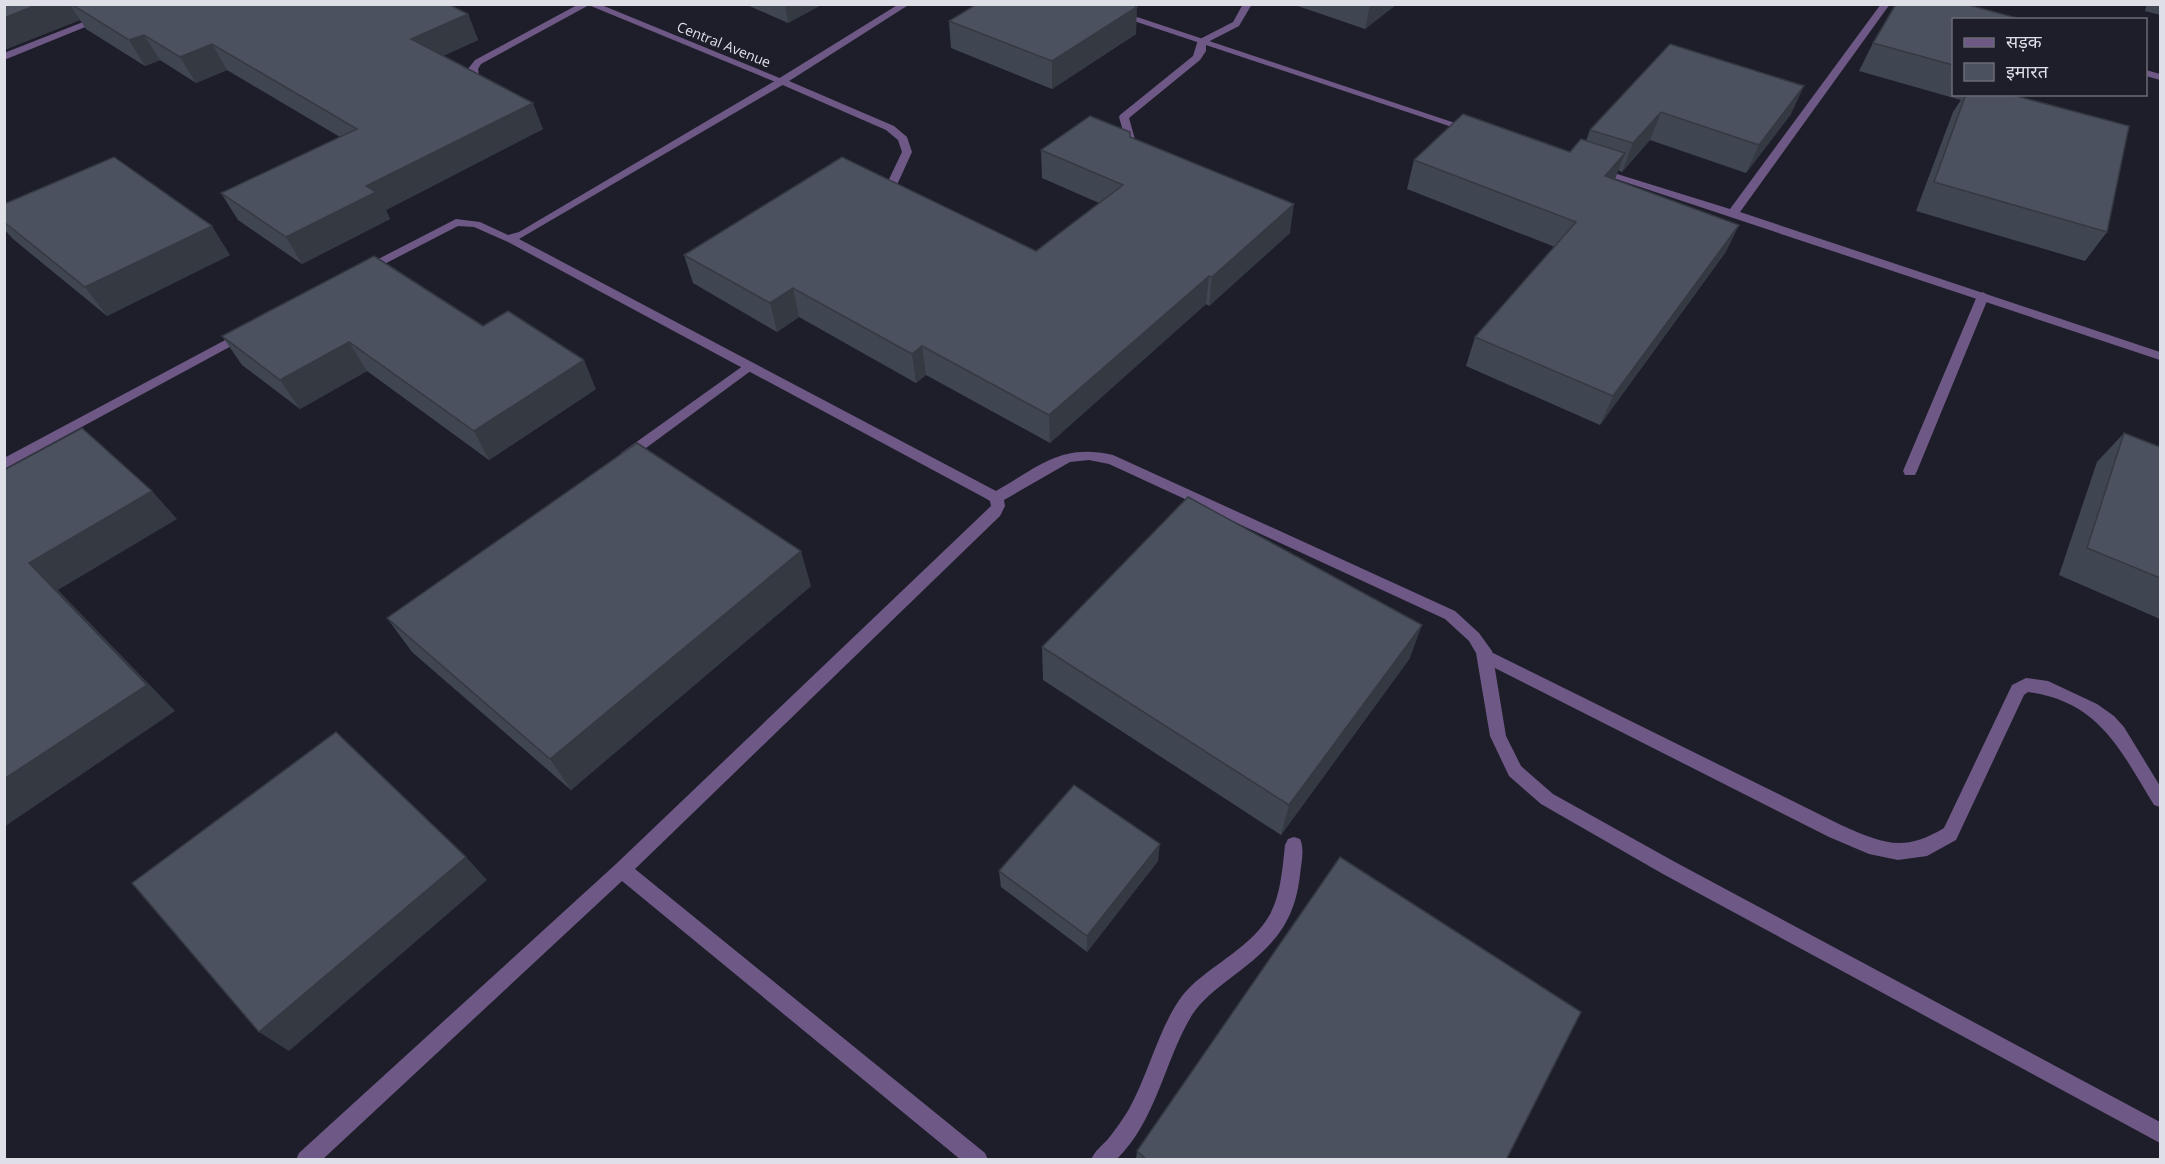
<svg xmlns="http://www.w3.org/2000/svg" width="2165" height="1164" font-family="'Open Sans','Noto Sans Devanagari',sans-serif">
  <style>
    .lines { fill: none; stroke-linecap: round; stroke-linejoin: round }
    .service { fill: #6e5885; fill-rule: evenodd }
    .minor { fill: #6e5885; fill-rule: evenodd }
    .tertiary { fill: #6e5885; fill-rule: evenodd }
    .wall { fill: #404651 }
    .shaded-wall { fill: #343942 }
    .building { fill: #4b515e; stroke: #343942; stroke-width: 1.5 }
    .labels { text-anchor: middle; dominant-baseline: central; stroke-width: 4.5; stroke-linejoin: round; paint-order: stroke }
    .far-street-label { font-size: 14px; fill: #dfdfe7; stroke: #1e1e2a }
  </style>
  <rect width="100%" height="100%" fill="#1e1e2a"/>
  <g class="lines">
    <path class="service" d="M 579,4 L 591,4 L 481,64 L 478,69 L 479,75 L 489,87 L 488,89 L 480,89 L 469,76 L 468,69 L 475,60 Z
      M 1243,4 L 1252,4 L 1239,26 L 1206,43 L 1206,51 L 1200,60 L 1129,118 L 1138,150 L 1137,152 L 1129,152 L 1119,117 L 1120,115 L 1193,56 L 1198,40 L 1233,22 Z
      M 782,78 L 894,126 L 907,137 L 912,152 L 891,198 L 887,199 L 881,196 L 902,152 L 898,140 L 886,130 L 778,83 L 777,81 Z
      M 1983,292 L 1989,296 L 1917,471 L 1915,475 L 1905,475 L 1903,471 L 1977,296 Z
      M 747,363 L 752,364 L 753,367 L 752,370 L 631,459 L 621,459 L 619,456 L 621,453 Z
      M 1485,649 L 1841,825 C 1882,843 1903,853 1944,828 L 2012,685 L 2026,678 L 2048,681 L 2097,704 L 2114,716 L 2124,727 L 2160,786 L 2160,807 L 2154,805 C 2120,750 2100,702 2028,692 L 2024,695 L 1956,840 L 1927,856 L 1898,860 L 1869,854 L 1829,837 L 1479,660 L 1477,655 L 1479,650 Z
      M 1294,837 L 1300,839 C 1305,850 1301,864 1300,875 C 1294,928 1269,949 1228,980 C 1215,990 1201,1001 1192,1015 C 1164,1061 1157,1120 1116,1160 L 1091,1160 C 1095,1150 1102,1146 1108,1139 C 1116,1129 1123,1119 1129,1109 C 1149,1073 1158,1029 1182,996 C 1193,982 1209,971 1224,960 C 1275,923 1279,906 1285,845 L 1288,839 Z"/>
    <path class="minor" d="M 129,4 L 142,4 L 4,60 L 4,53 Z
      M 899,4 L 910,4 L 786,83 L 519,239 L 996,491 C 1040,466 1061,443 1113,455 L 1455,611 L 1479,633 L 1492,651 L 1506,736 L 1521,766 L 1553,794 L 1675,862 L 2160,1122 L 2160,1143 L 1663,874 L 1541,804 L 1509,776 L 1490,736 L 1476,653 L 1469,641 L 1445,619 L 1109,464 L 1089,460 L 1070,462 L 1004,500 L 1005,506 L 1000,516 L 635,869 L 985,1153 L 988,1160 L 961,1160 L 622,881 L 322,1160 L 296,1160 L 299,1153 L 616,864 L 991,506 L 990,501 L 985,498 L 508,242 L 474,227 L 458,226 L 367,273 L 363,274 L 357,270 L 456,219 L 480,222 L 508,235 L 519,232 L 778,79 Z
      M 1083,4 L 1098,4 L 1476,130 L 1467,132 Z
      M 1881,4 L 1890,4 L 1740,212 L 2160,352 L 2160,360 L 1592,171 L 1593,169 L 1601,169 L 1730,209 Z
      M 2146,70 L 2160,74 L 2160,80 L 2146,76 Z
      M 244,330 L 248,331 L 250,334 L 248,337 L 4,469 L 4,458 Z"/>
    <path class="tertiary" d="M 586,4 L 599,4 L 787,81 L 778,83 Z"/>
  </g>
  <path class="wall" d="M 4,4 L 448,4 L 468,14 L 478,40 L 443,56 L 543,129 L 386,210 L 390,219 L 302,264 L 238,220 L 221,193 L 340,137 L 227,70 L 196,83 L 160,60 L 145,66 L 86,29 L 80,20 L 4,50 Z
    M 745,4 L 823,4 L 788,23 Z
    M 1292,4 L 1397,4 L 1365,29 Z
    M 2147,4 L 2160,4 L 2160,15 L 2145,11 Z
    M 1953,20 L 1953,94 L 2009,94 L 2107,232 L 2085,261 L 1916,211 L 1953,112 L 1961,100 L 1859,71 L 1873,43 Z
    M 949,21 L 1136,34 L 1052,89 L 951,48 Z
    M 1670,44 L 1791,114 L 1746,173 L 1650,140 L 1622,172 L 1618,170 L 1614,180 L 1739,225 L 1725,253 L 1600,425 L 1466,366 L 1475,337 L 1555,247 L 1407,189 L 1414,160 L 1570,152 L 1586,141 L 1590,130 Z
    M 1130,137 L 1290,233 L 1209,306 L 1206,304 L 1050,443 L 926,375 L 916,383 L 799,317 L 777,332 L 693,283 L 684,255 L 1036,251 L 1099,203 L 1042,178 L 1041,150 Z
    M 4,204 L 230,255 L 107,316 L 13,239 L 4,229 Z
    M 483,326 L 596,389 L 489,460 L 367,371 L 300,409 L 242,365 L 222,336 Z
    M 2124,433 L 2160,447 L 2160,619 L 2059,575 L 2097,462 Z
    M 811,586 L 571,790 L 412,652 L 387,618 Z
    M 1042,647 L 1410,658 L 1281,835 L 1043,680 Z
    M 1158,861 L 1087,952 L 1001,887 L 999,871 Z
    M 1137,1151 L 1506,1160 L 1136,1160 Z"/>
  <path class="shaded-wall" d="M 39,4 L 70,4 L 80,20 L 4,50 L 4,18 Z
    M 785,4 L 823,4 L 788,23 Z
    M 1370,4 L 1397,4 L 1365,29 Z
    M 1137,7 L 1136,34 L 1052,89 L 1052,61 Z
    M 468,14 L 478,40 L 422,65 L 411,39 Z
    M 144,35 L 160,60 L 145,66 L 129,40 Z
    M 212,44 L 227,70 L 196,83 L 180,57 Z
    M 1804,86 L 1791,114 L 1746,173 L 1759,145 Z
    M 533,103 L 543,129 L 386,210 L 390,219 L 302,264 L 286,237 L 366,186 Z
    M 1661,112 L 1650,140 L 1622,172 L 1633,143 Z
    M 1625,153 L 1614,182 L 1605,176 Z
    M 1294,204 L 1290,233 L 1209,306 L 1212,277 Z
    M 1739,225 L 1725,253 L 1600,425 L 1613,396 Z
    M 212,226 L 230,255 L 107,316 L 85,287 Z
    M 1209,276 L 1206,304 L 1050,443 L 1049,415 Z
    M 793,288 L 799,317 L 777,332 L 770,303 Z
    M 349,342 L 367,371 L 300,409 L 280,380 Z
    M 922,346 L 926,375 L 916,383 L 912,354 Z
    M 584,360 L 596,389 L 489,460 L 474,431 Z
    M 152,491 L 177,519 L 58,590 L 175,711 L 4,827 L 4,779 L 29,563 Z
    M 801,551 L 811,586 L 571,790 L 550,759 Z
    M 1422,625 L 1410,658 L 1281,835 L 1289,805 Z
    M 1160,844 L 1158,861 L 1087,952 L 1087,936 Z
    M 466,857 L 487,880 L 289,1051 L 259,1032 Z"/>
  <path class="building" d="M 4,4 L 39,4 L 4,18 Z
    M 71,4 L 448,4 L 468,14 L 411,39 L 533,103 L 366,186 L 376,192 L 286,237 L 221,193 L 357,129 L 212,44 L 180,57 L 144,35 L 129,40 Z
    M 977,4 L 1131,4 L 1137,7 L 1052,61 L 949,21 Z
    M 1896,4 L 1965,4 L 2024,20 L 1953,20 L 1953,65 L 1873,43 Z
    M 1670,44 L 1804,86 L 1759,145 L 1661,112 L 1633,143 L 1590,130 Z
    M 1966,94 L 2009,94 L 2129,126 L 2107,232 L 1934,182 Z
    M 1463,114 L 1570,152 L 1581,139 L 1625,153 L 1605,176 L 1739,225 L 1613,396 L 1475,337 L 1576,222 L 1414,160 Z
    M 1090,116 L 1130,132 L 1130,137 L 1294,204 L 1212,277 L 1209,276 L 1049,415 L 922,346 L 912,354 L 793,288 L 770,303 L 684,255 L 842,157 L 1036,251 L 1123,185 L 1041,150 Z
    M 114,157 L 212,226 L 85,287 L 4,222 L 4,204 Z
    M 374,256 L 483,326 L 508,311 L 584,360 L 474,431 L 349,342 L 280,380 L 222,336 Z
    M 82,428 L 152,491 L 29,563 L 147,685 L 4,779 L 4,470 Z
    M 2124,433 L 2160,447 L 2160,578 L 2087,548 Z
    M 637,443 L 801,551 L 550,759 L 387,618 Z
    M 1188,497 L 1422,625 L 1289,805 L 1042,647 Z
    M 336,732 L 466,857 L 259,1032 L 132,883 Z
    M 1074,785 L 1160,844 L 1087,936 L 999,871 Z
    M 1340,857 L 1581,1012 L 1506,1160 L 1147,1160 L 1137,1151 Z"/>
  <g class="labels">
    <g class="far-street-label">
      <text transform="translate(724 44) rotate(22)">Central Avenue</text>
    </g>
  </g>
  <rect width="2165" height="1164" fill="none" stroke="#dfdfe7" stroke-width="12"/>
  <rect x="1952" y="18" width="195" height="78" fill="#1e1e2a" stroke="#6b6b76" stroke-width="1.5"/>
  <rect x="1964" y="38" width="30" height="9" fill="#6e5885" stroke="#6b6b76" stroke-width="1.5"/>
  <text x="2006" y="48" font-size="18" fill="#dfdfe7">सड़क</text>
  <rect x="1964" y="63" width="30" height="18" fill="#4b515e" stroke="#6b6b76" stroke-width="1.5"/>
  <text x="2006" y="78" font-size="18" fill="#dfdfe7">इमारत</text>
</svg>
